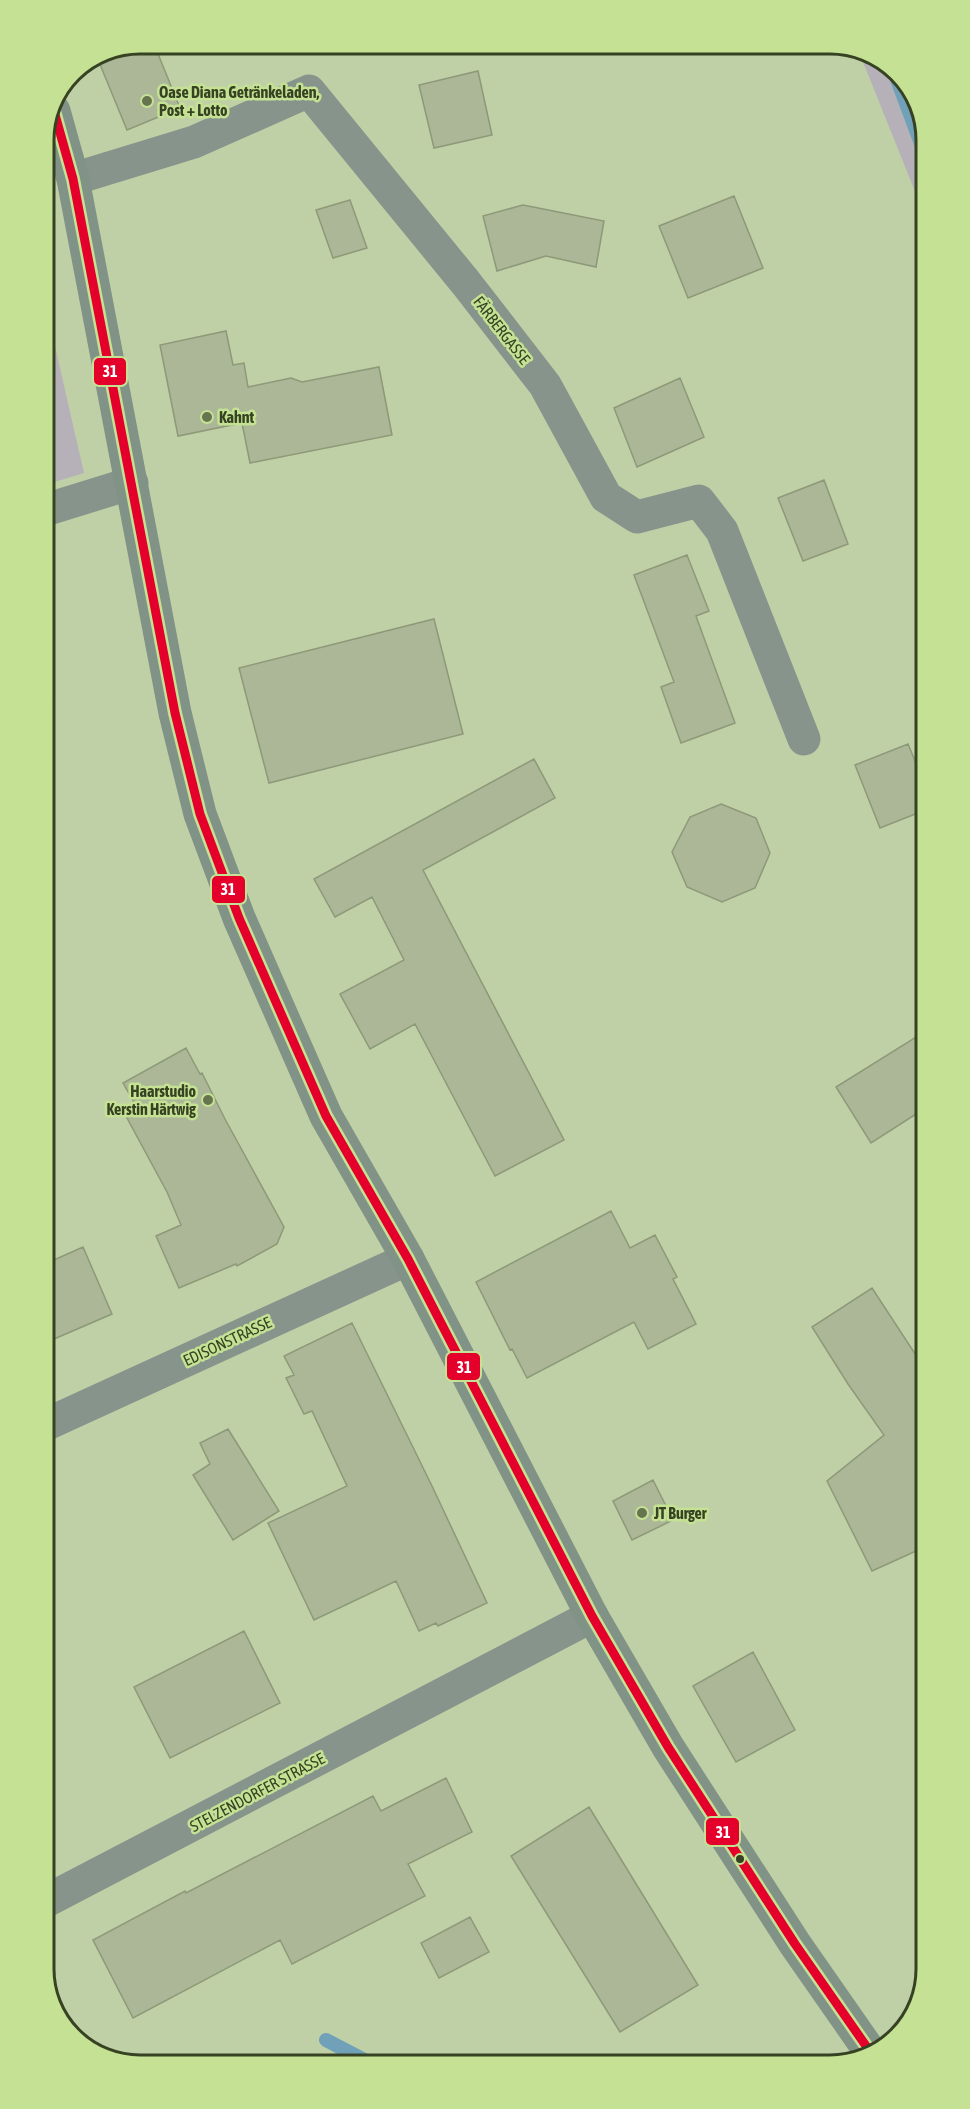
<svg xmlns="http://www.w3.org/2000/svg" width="970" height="2109" font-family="'Asap Condensed',sans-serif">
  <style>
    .green { fill: #b6b1b9 }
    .water { fill: #71a1b8 }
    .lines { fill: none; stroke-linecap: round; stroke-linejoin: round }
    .stream { stroke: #71a1b8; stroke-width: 14 }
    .building { fill: #abb796; stroke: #8d9978; stroke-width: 1.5 }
    .minor { stroke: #86948c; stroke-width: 33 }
    .tertiary { stroke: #86948c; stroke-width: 33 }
    .secondary { stroke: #819386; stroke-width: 33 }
    .bus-1-casing { stroke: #c4e194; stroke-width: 14 }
    .bus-1 { stroke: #e4002b; stroke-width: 9 }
    .poi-dot { fill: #667450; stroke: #c4e194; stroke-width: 2 }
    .bus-dot { fill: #364222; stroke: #c4e194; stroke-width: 2 }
    .labels { text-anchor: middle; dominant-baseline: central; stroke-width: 5; stroke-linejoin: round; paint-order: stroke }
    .poi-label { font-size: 16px; font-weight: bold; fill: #364222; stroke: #c4e194; text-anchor: start }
    .street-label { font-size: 16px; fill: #364222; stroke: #c4e194 }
    .rim { fill: none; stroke: #364222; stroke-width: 3 }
    .line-badge { stroke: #c4e194; stroke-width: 2 }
    .badge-label { font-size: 16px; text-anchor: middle; font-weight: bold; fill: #fff }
  </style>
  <rect width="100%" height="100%" fill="#c0d0a6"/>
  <path class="green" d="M 859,52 L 883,62 L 921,164 L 922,209 Z
    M 44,298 L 84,473 L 45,485 Z"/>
  <path class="water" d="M 883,62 L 889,64 L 917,102 L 921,115 L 921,164 Z"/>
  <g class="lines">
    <path class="stream" d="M 326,2040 L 372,2064"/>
  </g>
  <path class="building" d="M 145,44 L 154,44 L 180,108 L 127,130 L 99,62 Z
    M 478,71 L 492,135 L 434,148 L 419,85 Z
    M 734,196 L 763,268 L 688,298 L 659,226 Z
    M 350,200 L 367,248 L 333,258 L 316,210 Z
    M 523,205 L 604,221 L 596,267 L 546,256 L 497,271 L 483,216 Z
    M 226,331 L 233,365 L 244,363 L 248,387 L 291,378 L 302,382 L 379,367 L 392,435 L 250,463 L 242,423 L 178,436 L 160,345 Z
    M 680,378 L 704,437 L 637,467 L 614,408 Z
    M 824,480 L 848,544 L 803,561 L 778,498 Z
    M 687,555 L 709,611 L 696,616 L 735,723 L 681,743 L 661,687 L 674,682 L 634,575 Z
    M 434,619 L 463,734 L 269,783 L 239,668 Z
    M 908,744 L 923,780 L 923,811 L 880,828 L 855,765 Z
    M 534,759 L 555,798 L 423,870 L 564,1140 L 495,1176 L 415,1024 L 370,1049 L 340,994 L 404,960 L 372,897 L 335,917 L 314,879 Z
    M 721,804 L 756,818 L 770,853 L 755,888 L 722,902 L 687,887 L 672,852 L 690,817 Z
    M 924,1032 L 924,1109 L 871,1143 L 836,1087 Z
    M 186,1048 L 200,1074 L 202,1073 L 225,1119 L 284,1227 L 277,1244 L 237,1266 L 236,1264 L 179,1288 L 156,1236 L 181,1225 L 167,1192 L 127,1118 L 139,1111 L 123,1083 Z
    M 611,1211 L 630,1248 L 655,1235 L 677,1277 L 673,1279 L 696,1324 L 648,1349 L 634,1322 L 527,1378 L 512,1349 L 510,1350 L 476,1282 Z
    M 83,1247 L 112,1314 L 47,1342 L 47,1263 Z
    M 872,1288 L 925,1369 L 925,1547 L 872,1571 L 827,1481 L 884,1435 L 848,1384 L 812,1327 Z
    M 352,1323 L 432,1486 L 487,1603 L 438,1626 L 436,1623 L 419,1631 L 396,1581 L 314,1620 L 268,1523 L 347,1486 L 312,1411 L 304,1414 L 286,1378 L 294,1375 L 284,1356 Z
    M 228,1429 L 279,1511 L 233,1540 L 193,1475 L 210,1464 L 200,1443 Z
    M 653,1480 L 673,1520 L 632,1540 L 613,1501 Z
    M 244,1631 L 280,1703 L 170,1758 L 134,1687 Z
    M 753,1652 L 795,1730 L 736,1762 L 693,1686 Z
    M 446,1778 L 472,1832 L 408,1864 L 425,1896 L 292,1964 L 280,1940 L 133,2018 L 93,1940 L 185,1891 L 186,1893 L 373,1796 L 381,1811 Z
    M 589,1807 L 698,1985 L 620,2032 L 511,1856 Z
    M 470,1917 L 489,1952 L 439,1978 L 421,1943 Z"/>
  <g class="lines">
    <path class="minor" d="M 73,179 L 194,142 L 309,91 L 466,283 L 545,385 L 606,497 L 637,517 L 699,501 L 722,531 L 804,739
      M 45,510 L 132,483
      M 47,1424 L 408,1259"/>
    <path class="tertiary" d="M 48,1900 L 592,1616"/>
    <path class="secondary" d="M 54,111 L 73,179 L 175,713 L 200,814 L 239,918 L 326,1116 L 408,1259 L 592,1616 L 668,1747 L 795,1944 L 871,2053"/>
    <defs>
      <path id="bus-1" d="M 54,111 L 73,179 L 175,713 L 200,814 L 239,918 L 326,1116 L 408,1259 L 592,1616 L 668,1747 L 795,1944 L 871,2053"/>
    </defs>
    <use href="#bus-1" class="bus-1-casing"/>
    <use href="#bus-1" class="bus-1"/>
  </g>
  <g class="poi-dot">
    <circle cx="147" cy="101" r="6"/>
    <circle cx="207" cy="417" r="6"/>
    <circle cx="208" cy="1100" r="6"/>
    <circle cx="642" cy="1513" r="6"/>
  </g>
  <circle class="bus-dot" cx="740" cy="1859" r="5"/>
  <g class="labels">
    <g class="poi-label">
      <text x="159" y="92">Oase Diana Getränkeladen,<tspan x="159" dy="18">Post + Lotto</tspan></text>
      <text x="219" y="417">Kahnt</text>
      <text x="196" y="1091" text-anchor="end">Haarstudio<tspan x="196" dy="18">Kerstin Härtwig</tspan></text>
      <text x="654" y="1513">JT Burger</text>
    </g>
    <g class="street-label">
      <text transform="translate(502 330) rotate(52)">FÄRBERGASSE</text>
      <text transform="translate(227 1341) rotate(-25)">EDISONSTRASSE</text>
      <text transform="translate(257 1792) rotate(-28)">STELZENDORFER STRASSE</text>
    </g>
  </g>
  <path d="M0 0H970V2109H0ZM140 54H830A86 86 0 0 1 916 140V1969A86 86 0 0 1 830 2055H140A86 86 0 0 1 54 1969V140A86 86 0 0 1 140 54Z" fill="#c4e194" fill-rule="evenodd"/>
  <path class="rim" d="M140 54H830A86 86 0 0 1 916 140V1969A86 86 0 0 1 830 2055H140A86 86 0 0 1 54 1969V140A86 86 0 0 1 140 54Z"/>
  <g class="line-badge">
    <rect x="93" y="357" width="34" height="29" rx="6" fill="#e4002b"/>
    <rect x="211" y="875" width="35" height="29" rx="6" fill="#e4002b"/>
    <rect x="446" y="1352" width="35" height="29" rx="6" fill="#e4002b"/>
    <rect x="705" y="1817" width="35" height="29" rx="6" fill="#e4002b"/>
  </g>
  <g class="badge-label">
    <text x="110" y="377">31</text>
    <text x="228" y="895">31</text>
    <text x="464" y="1373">31</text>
    <text x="723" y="1838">31</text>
  </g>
</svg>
